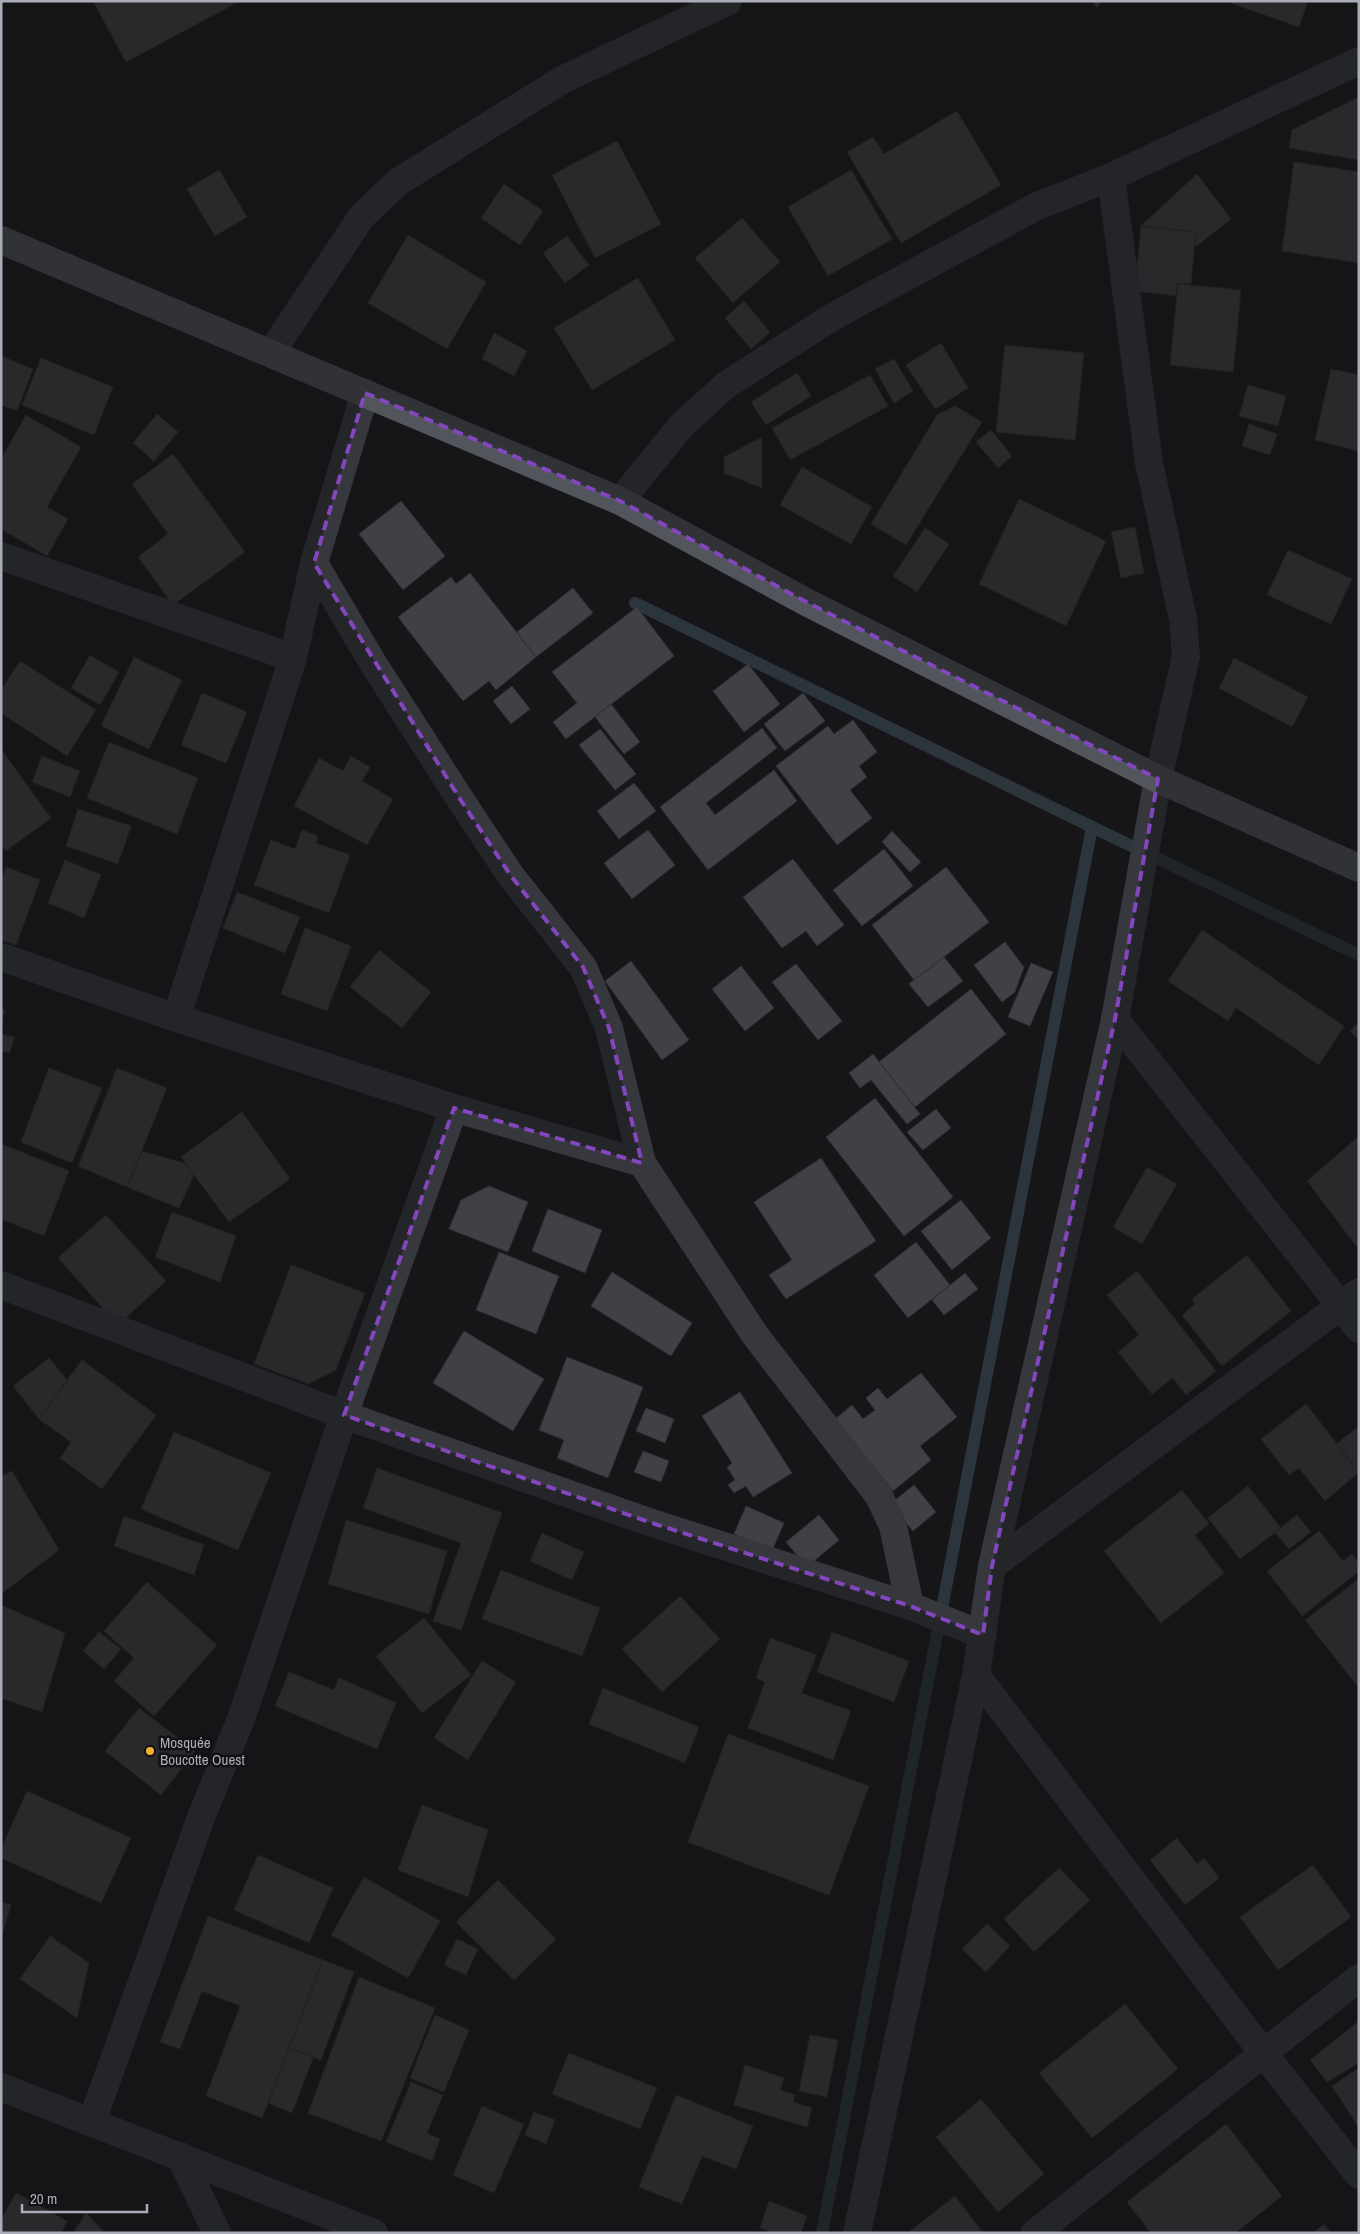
<svg xmlns="http://www.w3.org/2000/svg" width="1360" height="2234" font-family="'Archivo Narrow',sans-serif">
  <style>
    .lines { fill: none; stroke-linecap: round; stroke-linejoin: round }
    .stream { stroke: #2c353c; stroke-width: 12 }
    .building { fill: #404145; stroke: #303034 }
    .minor { stroke: #37383d; stroke-width: 28 }
    .tertiary { stroke: #37383d; stroke-width: 28 }
    .primary { stroke: #53555c; stroke-width: 28 }
    .marked { fill: none; stroke: #8446be; stroke-width: 4; stroke-dasharray: 10 6; stroke-linejoin: round }
    .poi-dot { fill: #f2b134; stroke: #111113; stroke-width: 2 }
    .labels { text-anchor: middle; dominant-baseline: central; stroke-width: 5; stroke-linejoin: round; paint-order: stroke }
    .poi-label { font-size: 15px; fill: #a8adb8; stroke: #111113; text-anchor: start }
  </style>
  <rect width="100%" height="100%" fill="#161618"/>
  <g class="lines">
    <path class="stream" d="M 635,603 L 1092,827 L 1359,955
      M 822,2233 L 1092,827"/>
  </g>
  <path class="building" d="M 93,1 L 240,1 L 126,62 Z
    M 1091,1 L 1102,1 L 1097,7 Z
    M 1225,1 L 1308,1 L 1299,27 Z
    M 1359,97 L 1359,160 L 1289,148 L 1292,130 Z
    M 957,111 L 1001,185 L 901,243 L 847,152 L 873,137 L 884,154 Z
    M 617,141 L 661,224 L 595,258 L 552,175 Z
    M 1294,162 L 1359,172 L 1359,263 L 1282,251 Z
    M 219,170 L 247,217 L 215,236 L 187,189 Z
    M 851,170 L 892,239 L 828,276 L 788,207 Z
    M 1197,174 L 1231,219 L 1195,247 L 1196,232 L 1141,226 Z
    M 504,184 L 543,211 L 520,245 L 481,218 Z
    M 742,218 L 780,262 L 733,303 L 695,258 Z
    M 1141,226 L 1196,232 L 1191,284 L 1177,283 L 1176,296 L 1135,291 Z
    M 408,235 L 486,282 L 447,349 L 368,303 Z
    M 567,236 L 589,265 L 565,283 L 543,253 Z
    M 638,278 L 675,340 L 592,390 L 554,328 Z
    M 1178,284 L 1241,290 L 1233,372 L 1170,365 Z
    M 744,301 L 770,332 L 751,349 L 725,318 Z
    M 494,333 L 527,351 L 514,376 L 482,359 Z
    M 941,343 L 968,388 L 935,409 L 906,365 Z
    M 1005,345 L 1084,353 L 1075,440 L 996,432 Z
    M 1,356 L 33,369 L 17,411 L 1,405 Z
    M 41,358 L 113,387 L 94,435 L 22,405 Z
    M 894,359 L 913,391 L 894,403 L 875,369 Z
    M 1331,369 L 1359,375 L 1359,451 L 1315,440 Z
    M 797,373 L 811,396 L 766,425 L 751,402 Z
    M 870,375 L 888,406 L 790,460 L 772,428 Z
    M 1248,385 L 1286,396 L 1278,426 L 1239,416 Z
    M 955,406 L 982,422 L 906,545 L 871,524 L 937,415 Z
    M 157,414 L 178,432 L 154,461 L 133,443 Z
    M 26,415 L 81,447 L 47,507 L 68,519 L 47,556 L 1,529 L 1,459 Z
    M 1249,424 L 1277,434 L 1270,455 L 1242,446 Z
    M 991,430 L 1012,456 L 998,468 L 976,442 Z
    M 762,437 L 762,488 L 724,473 L 724,457 Z
    M 173,454 L 245,552 L 173,605 L 138,557 L 168,534 L 132,484 Z
    M 802,467 L 872,507 L 851,544 L 780,505 Z
    M 1019,499 L 1106,541 L 1066,626 L 979,584 Z
    M 401,501 L 445,556 L 403,590 L 359,534 Z
    M 1135,527 L 1144,573 L 1121,578 L 1111,532 Z
    M 925,528 L 949,544 L 917,592 L 893,576 Z
    M 1288,550 L 1352,579 L 1331,624 L 1267,595 Z
    M 470,573 L 536,657 L 496,690 L 489,681 L 463,701 L 398,617 L 451,577 L 456,584 Z
    M 573,588 L 593,613 L 536,657 L 517,632 Z
    M 637,607 L 674,656 L 566,739 L 553,722 L 577,703 L 552,672 Z
    M 90,655 L 119,672 L 100,705 L 71,688 Z
    M 134,657 L 182,680 L 149,749 L 101,726 Z
    M 1234,658 L 1308,697 L 1292,727 L 1219,688 Z
    M 20,661 L 96,710 L 67,756 L 1,713 L 1,690 Z
    M 748,664 L 780,704 L 744,732 L 713,691 Z
    M 512,686 L 530,709 L 511,724 L 493,701 Z
    M 202,693 L 247,712 L 226,763 L 181,745 Z
    M 803,693 L 825,721 L 785,751 L 764,724 Z
    M 611,704 L 640,742 L 624,754 L 595,717 Z
    M 853,720 L 877,752 L 859,766 L 867,777 L 850,790 L 872,818 L 837,845 L 776,766 L 828,726 L 834,734 Z
    M 762,728 L 777,748 L 706,803 L 715,815 L 774,770 L 797,801 L 708,870 L 660,807 Z
    M 600,729 L 636,774 L 615,790 L 579,745 Z
    M 109,742 L 198,778 L 177,834 L 87,798 Z
    M 1,749 L 51,818 L 6,851 L 1,845 Z
    M 42,756 L 80,771 L 70,797 L 32,782 Z
    M 351,756 L 370,767 L 362,781 L 393,799 L 367,845 L 294,806 L 319,758 L 343,771 Z
    M 634,783 L 656,811 L 619,839 L 597,811 Z
    M 78,809 L 131,826 L 118,864 L 66,846 Z
    M 302,830 L 318,836 L 316,843 L 350,855 L 329,913 L 254,885 L 271,840 L 295,849 Z
    M 648,830 L 675,865 L 632,899 L 604,863 Z
    M 892,831 L 921,862 L 910,872 L 882,842 Z
    M 884,849 L 913,886 L 862,926 L 833,890 Z
    M 793,859 L 844,925 L 817,946 L 806,931 L 782,948 L 743,897 Z
    M 65,860 L 101,875 L 84,918 L 48,903 Z
    M 6,867 L 40,880 L 16,945 L 1,940 L 1,881 Z
    M 946,867 L 989,922 L 914,980 L 872,925 Z
    M 237,892 L 300,917 L 285,953 L 223,928 Z
    M 305,928 L 351,946 L 327,1011 L 281,994 Z
    M 1202,930 L 1344,1026 L 1319,1065 L 1236,1008 L 1228,1021 L 1168,981 Z
    M 1005,942 L 1024,967 L 1015,992 L 1002,1002 L 974,965 Z
    M 379,950 L 431,992 L 402,1028 L 350,987 Z
    M 944,957 L 963,981 L 928,1007 L 909,984 Z
    M 631,961 L 689,1040 L 662,1060 L 605,981 Z
    M 1031,963 L 1053,972 L 1030,1026 L 1008,1017 Z
    M 796,964 L 842,1021 L 818,1040 L 772,982 Z
    M 741,966 L 774,1008 L 745,1031 L 712,989 Z
    M 971,989 L 1006,1034 L 915,1107 L 879,1062 Z
    M 1,1010 L 5,1010 L 1,1025 Z
    M 1359,1022 L 1359,1040 L 1350,1031 Z
    M 1,1034 L 15,1037 L 9,1053 L 1,1051 Z
    M 873,1054 L 920,1114 L 907,1124 L 871,1080 L 860,1088 L 849,1073 Z
    M 49,1068 L 102,1088 L 72,1163 L 21,1142 Z
    M 117,1068 L 167,1088 L 127,1187 L 78,1166 Z
    M 875,1098 L 953,1197 L 904,1236 L 826,1137 Z
    M 936,1109 L 951,1128 L 923,1150 L 907,1132 Z
    M 242,1112 L 290,1179 L 229,1222 L 181,1157 Z
    M 1359,1136 L 1359,1246 L 1357,1247 L 1307,1181 Z
    M 1,1144 L 69,1171 L 44,1236 L 1,1219 Z
    M 142,1151 L 187,1164 L 194,1175 L 179,1208 L 127,1187 Z
    M 821,1158 L 876,1241 L 786,1299 L 769,1275 L 792,1260 L 754,1202 Z
    M 1147,1167 L 1177,1184 L 1142,1244 L 1113,1227 Z
    M 489,1186 L 528,1202 L 508,1252 L 449,1229 L 461,1200 Z
    M 961,1200 L 991,1238 L 952,1270 L 921,1231 Z
    M 548,1209 L 602,1230 L 585,1273 L 532,1251 Z
    M 172,1212 L 236,1236 L 220,1282 L 155,1257 Z
    M 106,1215 L 166,1281 L 118,1325 L 58,1258 Z
    M 916,1242 L 950,1285 L 908,1318 L 874,1275 Z
    M 499,1252 L 559,1276 L 536,1334 L 476,1310 Z
    M 1247,1255 L 1291,1311 L 1222,1366 L 1182,1315 L 1195,1304 L 1192,1299 Z
    M 291,1265 L 365,1293 L 336,1370 L 309,1384 L 254,1364 Z
    M 1137,1271 L 1216,1371 L 1186,1395 L 1173,1378 L 1152,1394 L 1118,1352 L 1139,1335 L 1107,1295 Z
    M 612,1272 L 692,1323 L 671,1356 L 591,1306 Z
    M 965,1273 L 978,1289 L 944,1315 L 932,1300 Z
    M 464,1331 L 544,1379 L 513,1431 L 433,1383 Z
    M 567,1357 L 643,1387 L 608,1478 L 557,1458 L 564,1440 L 539,1430 Z
    M 49,1358 L 67,1380 L 39,1419 L 13,1386 Z
    M 82,1360 L 156,1415 L 102,1489 L 60,1458 L 71,1442 L 39,1419 Z
    M 921,1373 L 957,1417 L 920,1446 L 931,1460 L 893,1491 L 835,1419 L 852,1405 L 863,1419 L 875,1410 L 866,1398 L 878,1388 L 887,1399 Z
    M 740,1392 L 792,1473 L 753,1497 L 746,1486 L 734,1493 L 728,1485 L 735,1480 L 727,1467 L 732,1463 L 702,1416 Z
    M 1306,1404 L 1359,1472 L 1325,1501 L 1299,1468 L 1289,1475 L 1261,1439 Z
    M 646,1408 L 674,1419 L 665,1443 L 636,1431 Z
    M 1357,1428 L 1359,1430 L 1359,1472 L 1336,1444 Z
    M 174,1432 L 271,1473 L 238,1550 L 141,1509 Z
    M 643,1451 L 669,1461 L 661,1482 L 634,1472 Z
    M 377,1468 L 502,1513 L 461,1630 L 433,1621 L 461,1543 L 363,1508 Z
    M 12,1471 L 59,1550 L 1,1594 L 1,1476 Z
    M 914,1485 L 936,1512 L 913,1531 L 890,1504 Z
    M 1248,1486 L 1281,1528 L 1240,1559 L 1208,1518 Z
    M 1182,1490 L 1209,1524 L 1195,1535 L 1224,1573 L 1161,1623 L 1104,1551 Z
    M 746,1506 L 784,1523 L 772,1551 L 734,1534 Z
    M 819,1515 L 839,1540 L 807,1567 L 786,1542 Z
    M 1297,1515 L 1311,1532 L 1289,1549 L 1275,1532 Z
    M 124,1516 L 204,1545 L 194,1575 L 114,1546 Z
    M 346,1520 L 447,1551 L 429,1614 L 328,1584 Z
    M 1319,1531 L 1343,1561 L 1352,1554 L 1359,1563 L 1359,1571 L 1302,1616 L 1267,1571 Z
    M 542,1533 L 584,1552 L 572,1580 L 530,1561 Z
    M 501,1570 L 600,1608 L 582,1656 L 482,1619 Z
    M 1359,1579 L 1359,1688 L 1305,1620 Z
    M 147,1582 L 217,1645 L 154,1716 L 114,1681 L 134,1658 L 104,1631 Z
    M 680,1596 L 720,1639 L 662,1692 L 622,1649 Z
    M 1,1605 L 65,1633 L 42,1712 L 1,1698 Z
    M 424,1618 L 471,1675 L 422,1713 L 376,1656 Z
    M 99,1632 L 121,1649 L 104,1669 L 83,1651 Z
    M 832,1632 L 909,1661 L 894,1702 L 817,1672 Z
    M 770,1638 L 816,1655 L 802,1693 L 851,1711 L 833,1760 L 748,1728 L 765,1682 L 756,1678 Z
    M 482,1661 L 516,1682 L 468,1760 L 434,1738 Z
    M 289,1672 L 334,1690 L 339,1678 L 396,1703 L 377,1749 L 275,1706 Z
    M 603,1688 L 699,1727 L 685,1763 L 589,1724 Z
    M 139,1708 L 195,1751 L 161,1795 L 105,1751 Z
    M 728,1734 L 869,1786 L 829,1895 L 688,1842 Z
    M 27,1791 L 131,1838 L 101,1903 L 1,1858 L 1,1849 Z
    M 422,1805 L 488,1830 L 468,1897 L 398,1870 Z
    M 1177,1838 L 1197,1864 L 1204,1858 L 1219,1878 L 1185,1905 L 1150,1860 Z
    M 258,1855 L 333,1888 L 309,1943 L 234,1910 Z
    M 1313,1865 L 1351,1917 L 1278,1970 L 1240,1917 Z
    M 1059,1868 L 1090,1900 L 1034,1952 L 1004,1919 Z
    M 364,1877 L 440,1921 L 408,1978 L 331,1935 Z
    M 498,1880 L 556,1939 L 514,1980 L 456,1922 Z
    M 1,1902 L 11,1905 L 1,1938 Z
    M 208,1916 L 323,1960 L 262,2118 L 206,2096 L 240,2006 L 202,1991 L 180,2049 L 160,2042 Z
    M 987,1924 L 1010,1946 L 986,1972 L 962,1949 Z
    M 50,1936 L 89,1963 L 77,2018 L 20,1979 Z
    M 457,1939 L 478,1949 L 466,1975 L 444,1965 Z
    M 323,1960 L 354,1972 L 321,2060 L 289,2048 Z
    M 359,1977 L 435,2008 L 381,2141 L 308,2113 Z
    M 1125,2004 L 1178,2069 L 1092,2138 L 1039,2073 Z
    M 435,2015 L 469,2030 L 444,2092 L 410,2078 Z
    M 1359,2021 L 1359,2063 L 1327,2082 L 1310,2060 Z
    M 810,2035 L 838,2040 L 827,2097 L 799,2091 Z
    M 289,2048 L 314,2056 L 292,2113 L 268,2103 Z
    M 569,2053 L 657,2088 L 640,2129 L 552,2094 Z
    M 745,2065 L 784,2078 L 780,2090 L 795,2095 L 793,2102 L 812,2108 L 807,2127 L 734,2105 Z
    M 1359,2068 L 1359,2128 L 1332,2086 Z
    M 411,2082 L 443,2095 L 427,2133 L 440,2139 L 432,2161 L 386,2142 Z
    M 676,2095 L 753,2126 L 736,2169 L 702,2156 L 682,2204 L 639,2187 Z
    M 981,2099 L 1044,2174 L 998,2212 L 936,2137 Z
    M 482,2106 L 524,2124 L 494,2193 L 453,2175 Z
    M 534,2112 L 555,2120 L 546,2144 L 525,2135 Z
    M 1226,2124 L 1282,2196 L 1235,2233 L 1151,2233 L 1127,2202 Z
    M 16,2193 L 67,2221 L 61,2233 L 1,2233 L 1,2220 Z
    M 955,2196 L 983,2233 L 911,2233 L 910,2231 Z
    M 769,2201 L 807,2216 L 801,2233 L 773,2233 L 760,2228 Z
    M 86,2213 L 105,2233 L 73,2233 Z
    M 1324,2224 L 1331,2233 L 1313,2233 Z"/>
  <g class="lines">
    <path class="minor" d="M 1111,177 L 1149,463 L 1183,619 L 1186,656 L 1158,779
      M 271,353 L 362,216 L 398,182 L 562,80 L 728,1
      M 620,501 L 682,425 L 726,385 L 834,316 L 1035,207 L 1111,177 L 1359,61
      M 1,556 L 293,658
      M 314,563 L 371,660 L 460,799 L 511,876 L 583,967 L 609,1028 L 642,1163 L 755,1335 L 879,1496 L 893,1526 L 910,1606
      M 1,957 L 176,1018 L 454,1108 L 642,1163
      M 176,1018 L 293,658 L 314,563 L 365,393
      M 1115,1019 L 1359,1329
      M 1,1285 L 344,1415 L 649,1522 L 910,1606 L 983,1635
      M 992,1566 L 1359,1292
      M 976,1675 L 1264,2054 L 1359,2175
      M 1,2087 L 374,2233
      M 92,2121 L 202,1815 L 241,1719 L 344,1415 L 454,1108
      M 180,2156 L 217,2233
      M 1035,2233 L 1359,1978"/>
    <path class="tertiary" d="M 857,2233 L 976,1675 L 992,1566 L 1115,1019 L 1158,779"/>
    <path class="primary" d="M 1,240 L 620,501 L 808,603 L 1158,779 L 1359,868"/>
  </g>
  <path d="M0 0H1360V2234H0ZM 365,393 L 620,501 L 808,603 L 1158,779 L 1115,1019 L 992,1566 L 983,1635 L 910,1606 L 649,1522 L 344,1415 L 454,1108 L 642,1163 L 609,1028 L 583,967 L 511,876 L 460,799 L 314,563 Z" fill="#161618" fill-opacity=".55" fill-rule="evenodd"/>
  <path class="marked" d="M 365,393 L 620,501 L 808,603 L 1158,779 L 1115,1019 L 992,1566 L 983,1635 L 910,1606 L 649,1522 L 344,1415 L 454,1108 L 642,1163 L 609,1028 L 583,967 L 511,876 L 460,799 L 314,563 Z"/>
  <circle class="poi-dot" cx="150" cy="1751" r="5"/>
  <g class="labels">
    <g class="poi-label">
      <text x="160" y="1742">Mosquée<tspan x="160" dy="17">Boucotte Ouest</tspan></text>
    </g>
  </g>
  <rect width="1360" height="2234" fill="none" stroke="#a8adb8" stroke-width="5"/>
  <path d="M22 2204v8h125v-8" fill="none" stroke="#a8adb8" stroke-width="2.5"/>
  <text x="30" y="2204" font-size="15" fill="#a8adb8" stroke="#111113" stroke-width="4" paint-order="stroke">20 m</text>
</svg>
